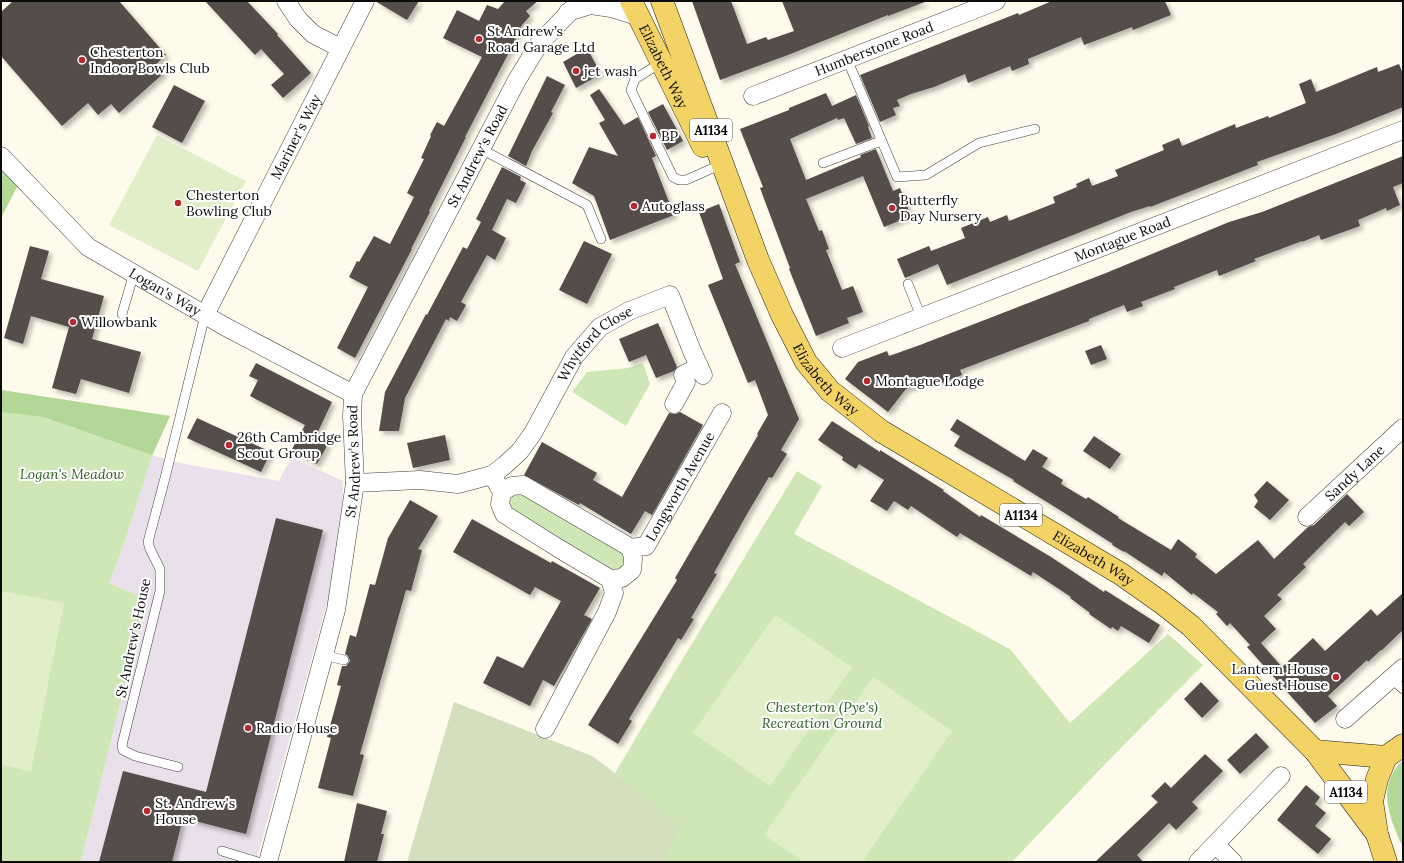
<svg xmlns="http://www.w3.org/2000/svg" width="1404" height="863" font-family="Lora,serif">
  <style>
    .industrial { fill: #eae0eb }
    .green { fill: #cfe7b7 }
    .forest { fill: #b3d797 }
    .cemetery { fill: #d4dfbe }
    .pitch { fill: #e1efc9 }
    .building { fill: #544d49; filter: url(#shadow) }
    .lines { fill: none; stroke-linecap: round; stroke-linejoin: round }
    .service-casing { stroke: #3f3f3f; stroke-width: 10 }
    .minor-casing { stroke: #3f3f3f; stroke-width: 19 }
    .primary-casing { stroke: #1d1d1d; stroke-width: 23 }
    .service { stroke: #fff; stroke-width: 9 }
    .minor { stroke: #fff; stroke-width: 18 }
    .primary { stroke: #f4d366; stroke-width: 22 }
    .poi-dot { fill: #b7292e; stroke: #fff; stroke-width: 1.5 }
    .labels { text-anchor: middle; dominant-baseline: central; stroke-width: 4; stroke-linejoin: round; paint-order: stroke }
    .shield { fill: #fff; stroke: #555; stroke-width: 1 }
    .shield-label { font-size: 13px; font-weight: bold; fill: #0c0c0c }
    .poi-label { font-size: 14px; fill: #0c0c0c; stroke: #fff; text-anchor: start }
    .street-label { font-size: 14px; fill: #0c0c0c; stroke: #fff }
    .park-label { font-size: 14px; font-style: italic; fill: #2c611f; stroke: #fff }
  </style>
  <defs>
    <filter id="shadow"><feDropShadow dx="3.5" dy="3.5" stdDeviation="2" flood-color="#0004"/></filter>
  </defs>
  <rect width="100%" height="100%" fill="#fefbec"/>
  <path class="industrial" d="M 152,455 L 180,463 L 279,481 L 285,469 L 293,458 L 343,481 L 342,518 L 328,599 L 256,862 L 81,862 L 146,599 L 109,583 L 123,547 Z"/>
  <path class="green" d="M 643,363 L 650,384 L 626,426 L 572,392 L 587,372 L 628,368 Z
    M 1,390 L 170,416 L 152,456 L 123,547 L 109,583 L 146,599 L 81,862 L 1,862 Z
    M 797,471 L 822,486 L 794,534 L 1010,649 L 1070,723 L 1168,634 L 1203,665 L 1109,760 L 1012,862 L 664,862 L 679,826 L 615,773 L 676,670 Z
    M 519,492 L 624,554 L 625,562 L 621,569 L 614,572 L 513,513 L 509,503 L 512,496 Z"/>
  <path class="forest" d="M 1,167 L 18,185 L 1,218 Z
    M 1,390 L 170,416 L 152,455 L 44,417 L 1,412 Z
    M 1403,760 L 1403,848 C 1390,818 1375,787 1403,760 Z"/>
  <path class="cemetery" d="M 454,702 L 592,756 L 615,773 L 680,826 L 664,862 L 407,862 Z"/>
  <path class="pitch" d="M 157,135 L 246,181 L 198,271 L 109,225 Z
    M 1,591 L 64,603 L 31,771 L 1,765 Z
    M 775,615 L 852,667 L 770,786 L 693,733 Z
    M 873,677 L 952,731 L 862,862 L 804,862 L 764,835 Z"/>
  <path class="building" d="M 13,1 L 119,1 L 166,55 L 156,64 L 164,73 L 119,113 L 111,104 L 98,115 L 88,103 L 62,126 L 1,56 L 1,12 Z
    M 205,1 L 247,1 L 278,34 L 277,35 L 311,73 L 283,98 L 271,85 L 284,74 L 261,49 L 255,55 Z
    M 375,1 L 419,1 L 407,20 Z
    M 505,1 L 538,1 L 526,11 L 530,16 L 522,25 L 514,39 L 516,39 L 465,137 L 466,137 L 429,211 L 430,212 L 411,249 L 412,249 L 355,358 L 337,348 L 368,287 L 349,277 L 357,261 L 359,262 L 374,236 L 390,244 L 414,197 L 407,193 L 424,159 L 421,158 L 431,136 L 430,135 L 437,122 L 444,126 L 482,57 L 443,38 L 457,10 L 479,21 L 487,5 L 498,9 Z
    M 692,1 L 731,1 L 747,44 L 766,37 L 768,40 L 794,31 L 782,1 L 925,1 L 925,2 L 888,16 L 888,15 L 788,55 L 720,80 Z
    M 1052,1 L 1165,1 L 1171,15 L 1133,30 L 1132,27 L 1084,45 L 1081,37 L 1028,59 L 1029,64 L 1012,71 L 1010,66 L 968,83 L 965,74 L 934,87 L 911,94 L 897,100 L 900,106 L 893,108 L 896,115 L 880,122 L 860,75 L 1018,13 L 1019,15 Z
    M 587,48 L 601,74 L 576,88 L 563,62 Z
    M 1399,64 L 1403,74 L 1403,107 L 1336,134 L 1257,162 L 1258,165 L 1176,197 L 1150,207 L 1150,206 L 1131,212 L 947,285 L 938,264 L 905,278 L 897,259 L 929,246 L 931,251 L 965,238 L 961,228 L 988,217 L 990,222 L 1007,215 L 1009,221 L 1055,203 L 1053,197 L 1077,187 L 1076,184 L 1089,178 L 1092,186 L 1118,176 L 1115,170 L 1164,150 L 1162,145 L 1179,138 L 1182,146 L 1235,124 L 1236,128 L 1268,116 L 1269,118 L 1306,103 L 1299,84 L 1311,79 L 1316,92 L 1377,67 L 1378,72 Z
    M 547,76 L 565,85 L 551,112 L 553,113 L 532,151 L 526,166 L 508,156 Z
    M 174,85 L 205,101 L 182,143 L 152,127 Z
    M 599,89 L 624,125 L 638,117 L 656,156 L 652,158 L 674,215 L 610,240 L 594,196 L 572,183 L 589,147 L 618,156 L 599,123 L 605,120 L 590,95 Z
    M 826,93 L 832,106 L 856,95 L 869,126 L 868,127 L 872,138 L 856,144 L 844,118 L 838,120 L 837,118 L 790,139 L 806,180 L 861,157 L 860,155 L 876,149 L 893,191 L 900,188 L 911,216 L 884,227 L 863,176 L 806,199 L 819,231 L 822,230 L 829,249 L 826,250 L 842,290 L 853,286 L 863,312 L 847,318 L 849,323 L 816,336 L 789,269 L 790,268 L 760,188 L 763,187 L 740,129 L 789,110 L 789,108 Z
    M 663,104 L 683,141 L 667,150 L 648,112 Z
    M 1403,156 L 1403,183 L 1393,187 L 1400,205 L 1387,211 L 1386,208 L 1358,220 L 1360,226 L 1321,240 L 1319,235 L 1302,242 L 1302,241 L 1254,259 L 1256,261 L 1219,276 L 1217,270 L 1174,287 L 1175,289 L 1141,302 L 1143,306 L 1127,312 L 1124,305 L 1089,319 L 1089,321 L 960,370 L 962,375 L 939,384 L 936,378 L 906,389 L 888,412 L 845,379 L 858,362 L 887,351 L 889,356 L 920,345 L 1106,273 L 1229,222 L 1262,212 Z
    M 502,167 L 521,177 L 520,180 L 526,183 L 516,203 L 507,199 L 492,230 L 506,238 L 495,260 L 487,255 L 461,302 L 466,305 L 457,321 L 450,317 L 449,321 L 446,319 L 405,398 L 399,431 L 379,431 L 385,392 L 426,314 L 427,315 L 463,247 L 467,249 L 481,222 L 476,219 Z
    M 719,204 L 740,262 L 735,264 L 799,419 L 781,450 L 787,454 L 772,478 L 769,477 L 747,514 L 714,573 L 717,574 L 691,618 L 694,619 L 681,640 L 678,638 L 629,719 L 632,721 L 618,744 L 588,725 L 677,580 L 675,578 L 758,435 L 757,434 L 768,415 L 755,380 L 748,383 L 708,285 L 723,279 L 699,212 Z
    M 584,241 L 612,254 L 587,304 L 559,290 Z
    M 30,246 L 49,251 L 41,279 L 104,296 L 92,339 L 141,352 L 129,393 L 81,379 L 76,394 L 52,388 L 69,327 L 31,316 L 23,344 L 4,338 Z
    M 658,323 L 677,367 L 674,371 L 656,378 L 646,355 L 629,362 L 619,339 Z
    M 1101,345 L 1107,359 L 1091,365 L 1085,351 Z
    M 256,363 L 332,402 L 315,438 L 328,444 L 317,464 L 291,451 L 305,425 L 250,396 L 258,380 L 249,376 Z
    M 680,412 L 703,425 L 652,515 L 645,511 L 631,534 L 580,503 L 579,505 L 524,475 L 542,442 L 597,473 L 593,480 L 622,497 L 669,413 L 675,414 Z
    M 197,418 L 271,452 L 261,472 L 187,438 Z
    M 957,419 L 1025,461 L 1033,449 L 1048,458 L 1042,467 L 1063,480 L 1061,484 L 1086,499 L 1088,497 L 1091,499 L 1119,517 L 1118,518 L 1171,550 L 1178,539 L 1197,554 L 1195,557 L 1216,574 L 1258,540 L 1274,559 L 1308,527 L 1314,525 L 1347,494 L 1364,512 L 1349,526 L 1345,522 L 1303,564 L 1306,567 L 1277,595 L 1282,599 L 1264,616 L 1276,629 L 1261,643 L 1282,667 L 1313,638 L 1325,651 L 1371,609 L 1377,616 L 1403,593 L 1403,630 L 1382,650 L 1381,650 L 1368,662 L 1367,660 L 1328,696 L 1337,706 L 1315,723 L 1247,647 L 1250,645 L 1230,623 L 1227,626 L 1216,614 L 1218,612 L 1193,593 L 1192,595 L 1164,572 L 1162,576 L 1124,551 L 1124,552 L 1112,545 L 1113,544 L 1063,512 L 1013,481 L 1014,480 L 954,446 L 960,436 L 950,430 Z
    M 832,421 L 880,452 L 880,450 L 944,490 L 943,491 L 980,517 L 981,515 L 1051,557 L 1104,592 L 1105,590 L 1160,625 L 1149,643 L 1121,626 L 1118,631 L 1112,627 L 1111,629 L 1089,614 L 1090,613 L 1070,598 L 1071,597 L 1033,572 L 1031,576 L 960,533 L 957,537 L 911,506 L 908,510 L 894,501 L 887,511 L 870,501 L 884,480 L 859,464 L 856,469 L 842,460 L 843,457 L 818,440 Z
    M 445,435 L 450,460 L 413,468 L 407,443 Z
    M 1094,436 L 1121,454 L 1110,469 L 1083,451 Z
    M 1267,481 L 1289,500 L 1270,520 L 1254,507 L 1258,501 L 1254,495 Z
    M 410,500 L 438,516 L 418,549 L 422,550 L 411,591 L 406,590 L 360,754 L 364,755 L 353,796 L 318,788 L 331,738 L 327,737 L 341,686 L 337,685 L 342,666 L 346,666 L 350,661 L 348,656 L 345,654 L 350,635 L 356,637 L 370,584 L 375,585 L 388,538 Z
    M 276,518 L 323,530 L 246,834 L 183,818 L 172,862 L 99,862 L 123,771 L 206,792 Z
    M 472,519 L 551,563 L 552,561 L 600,588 L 584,615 L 592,619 L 554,686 L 543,680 L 530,706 L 483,683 L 497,656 L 523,668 L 561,601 L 535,587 L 530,595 L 453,552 Z
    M 1201,682 L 1219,701 L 1202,718 L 1184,699 Z
    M 1256,733 L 1269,747 L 1240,774 L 1227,760 Z
    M 1205,754 L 1223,771 L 1192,802 L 1198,808 L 1176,830 L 1169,823 L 1137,855 L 1143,862 L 1095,862 L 1158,802 L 1151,796 L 1165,782 L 1171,788 Z
    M 1306,785 L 1320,797 L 1315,804 L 1326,813 L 1315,826 L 1331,839 L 1318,854 L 1277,820 Z
    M 357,803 L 387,811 L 381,834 L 384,834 L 377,862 L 344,862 Z"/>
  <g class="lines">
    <defs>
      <path id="service" d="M 847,59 L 897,177 L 926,175 L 979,143 L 1035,129
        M 662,62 L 635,79 L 631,90 L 673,177 L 679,180 L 686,180 L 713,168
        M 481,149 L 587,205 L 601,239
        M 823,163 L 881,141
        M 908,284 L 921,317
        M 122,314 L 134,273
        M 323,655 L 344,660
        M 1392,679 L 1403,689
        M 178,767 L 135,756 L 123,750 L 122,745 L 160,591 L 160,569 L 150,549 L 148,542 L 165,478 L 205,315
        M 222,851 L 258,862"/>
      <g id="minor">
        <path d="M 286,1 L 298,19 L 313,34 L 340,48"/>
        <path d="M 568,12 L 591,5 L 611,8 L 640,17"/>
        <path id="s1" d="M 753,96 L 996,1"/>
        <path id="s2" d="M 1,156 L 88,247 L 224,326 L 353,394"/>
        <path id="s3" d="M 205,315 L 365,1"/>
        <path id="s4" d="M 842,348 L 1403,130"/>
        <path d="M 674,404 L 686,382 L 683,375 L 699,366"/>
        <path id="s5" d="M 492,475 L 505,465 L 520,451 L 533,433 L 574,357 L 600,327 L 629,311 L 670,295 L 692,351 L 703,375"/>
        <path d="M 355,483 L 420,480 L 458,484 L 492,475 L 502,492 L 500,504 L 504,514 L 558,548 L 610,579"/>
        <path d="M 502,492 L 512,486 L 523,485 L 631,548"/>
        <path id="s6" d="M 1307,517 L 1403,428"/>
        <path d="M 1345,719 L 1403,668"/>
        <path id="s7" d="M 545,729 L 607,612 L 614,593 L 610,579 L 622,578 L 632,570 L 633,559 L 631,548 L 646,546 L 722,413"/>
        <path d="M 1216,845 L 1233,862"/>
        <path id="s8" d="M 268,862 L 336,610 L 355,483 L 352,416 L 353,394 L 517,80 L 539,44 L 580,1"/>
        <path d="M 1198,862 L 1281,776"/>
      </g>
      <g id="primary">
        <path id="s9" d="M 631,1 L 703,146"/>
        <path id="s10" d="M 662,1 L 758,260 L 782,315 L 806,362 L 830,391 L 881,431 L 1121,574 L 1162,603 L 1191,626 L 1315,751 L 1377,834"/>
        <path d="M 1315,751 L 1386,757"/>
        <path d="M 1386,862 L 1377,834 L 1372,801 L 1377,779 L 1386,757 L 1403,745"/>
      </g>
    </defs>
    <use href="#service" class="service-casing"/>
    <use href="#minor" class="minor-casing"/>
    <use href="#primary" class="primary-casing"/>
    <use href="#service" class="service"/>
    <use href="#minor" class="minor"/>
    <use href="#primary" class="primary"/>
  </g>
  <g class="poi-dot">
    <circle cx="479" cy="39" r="4"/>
    <circle cx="82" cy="60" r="4"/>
    <circle cx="576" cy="71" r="4"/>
    <circle cx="653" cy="136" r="4"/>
    <circle cx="178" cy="203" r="4"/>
    <circle cx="634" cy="206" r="4"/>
    <circle cx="892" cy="208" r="4"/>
    <circle cx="73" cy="322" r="4"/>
    <circle cx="867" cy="381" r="4"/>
    <circle cx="229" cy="445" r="4"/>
    <circle cx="1336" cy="677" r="4"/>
    <circle cx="248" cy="728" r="4"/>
    <circle cx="147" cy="811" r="4"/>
  </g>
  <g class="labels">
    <g class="shield">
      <rect x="690" y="119" width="42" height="22" rx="3"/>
      <rect x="1000" y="504" width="42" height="22" rx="3"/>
      <rect x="1325" y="781" width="42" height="22" rx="3"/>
    </g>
    <g class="shield-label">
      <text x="711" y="130">A1134</text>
      <text x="1021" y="515">A1134</text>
      <text x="1346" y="792">A1134</text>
    </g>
    <g class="poi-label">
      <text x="487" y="31">St Andrew’s<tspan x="487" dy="16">Road Garage Ltd</tspan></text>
      <text x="90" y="52">Chesterton<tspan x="90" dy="16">Indoor Bowls Club</tspan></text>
      <text x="584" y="71">jet wash</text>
      <text x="661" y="136">BP</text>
      <text x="186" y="195">Chesterton<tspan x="186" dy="16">Bowling Club</tspan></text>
      <text x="900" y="200">Butterfly<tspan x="900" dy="16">Day Nursery</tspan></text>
      <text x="642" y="206">Autoglass</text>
      <text x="81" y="322">Willowbank</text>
      <text x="875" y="381">Montague Lodge</text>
      <text x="237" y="437">26th Cambridge<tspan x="237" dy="16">Scout Group</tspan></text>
      <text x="1328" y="669" text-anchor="end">Lantern House<tspan x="1328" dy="16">Guest House</tspan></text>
      <text x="256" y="728">Radio House</text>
      <text x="155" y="803">St. Andrew's<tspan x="155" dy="16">House</tspan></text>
    </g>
    <g class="street-label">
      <text stroke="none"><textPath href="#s1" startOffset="130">Humberstone Road</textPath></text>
      <text stroke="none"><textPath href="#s9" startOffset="73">Elizabeth Way</textPath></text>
      <text stroke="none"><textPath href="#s3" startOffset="200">Mariner's Way</textPath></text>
      <text stroke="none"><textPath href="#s8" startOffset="747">St Andrew's Road</textPath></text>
      <text stroke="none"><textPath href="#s4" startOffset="301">Montague Road</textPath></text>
      <text stroke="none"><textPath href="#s2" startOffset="215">Logan's Way</textPath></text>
      <text stroke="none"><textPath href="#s5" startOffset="170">Whytford Close</textPath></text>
      <text stroke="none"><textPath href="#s10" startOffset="415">Elizabeth Way</textPath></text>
      <text stroke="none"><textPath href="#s8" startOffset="411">St Andrew's Road</textPath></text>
      <text stroke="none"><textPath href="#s6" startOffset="65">Sandy Lane</textPath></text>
      <text stroke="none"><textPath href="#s7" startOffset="298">Longworth Avenue</textPath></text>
      <text stroke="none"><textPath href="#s10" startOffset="739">Elizabeth Way</textPath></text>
      <text transform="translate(133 638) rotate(-78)">St Andrew's House</text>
    </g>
    <g class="park-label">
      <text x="72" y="474">Logan's Meadow</text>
      <text x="822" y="707">Chesterton (Pye's)<tspan x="822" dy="16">Recreation Ground</tspan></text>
    </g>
  </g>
  <rect width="1404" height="863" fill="none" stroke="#0c0c0c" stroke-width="4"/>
</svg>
